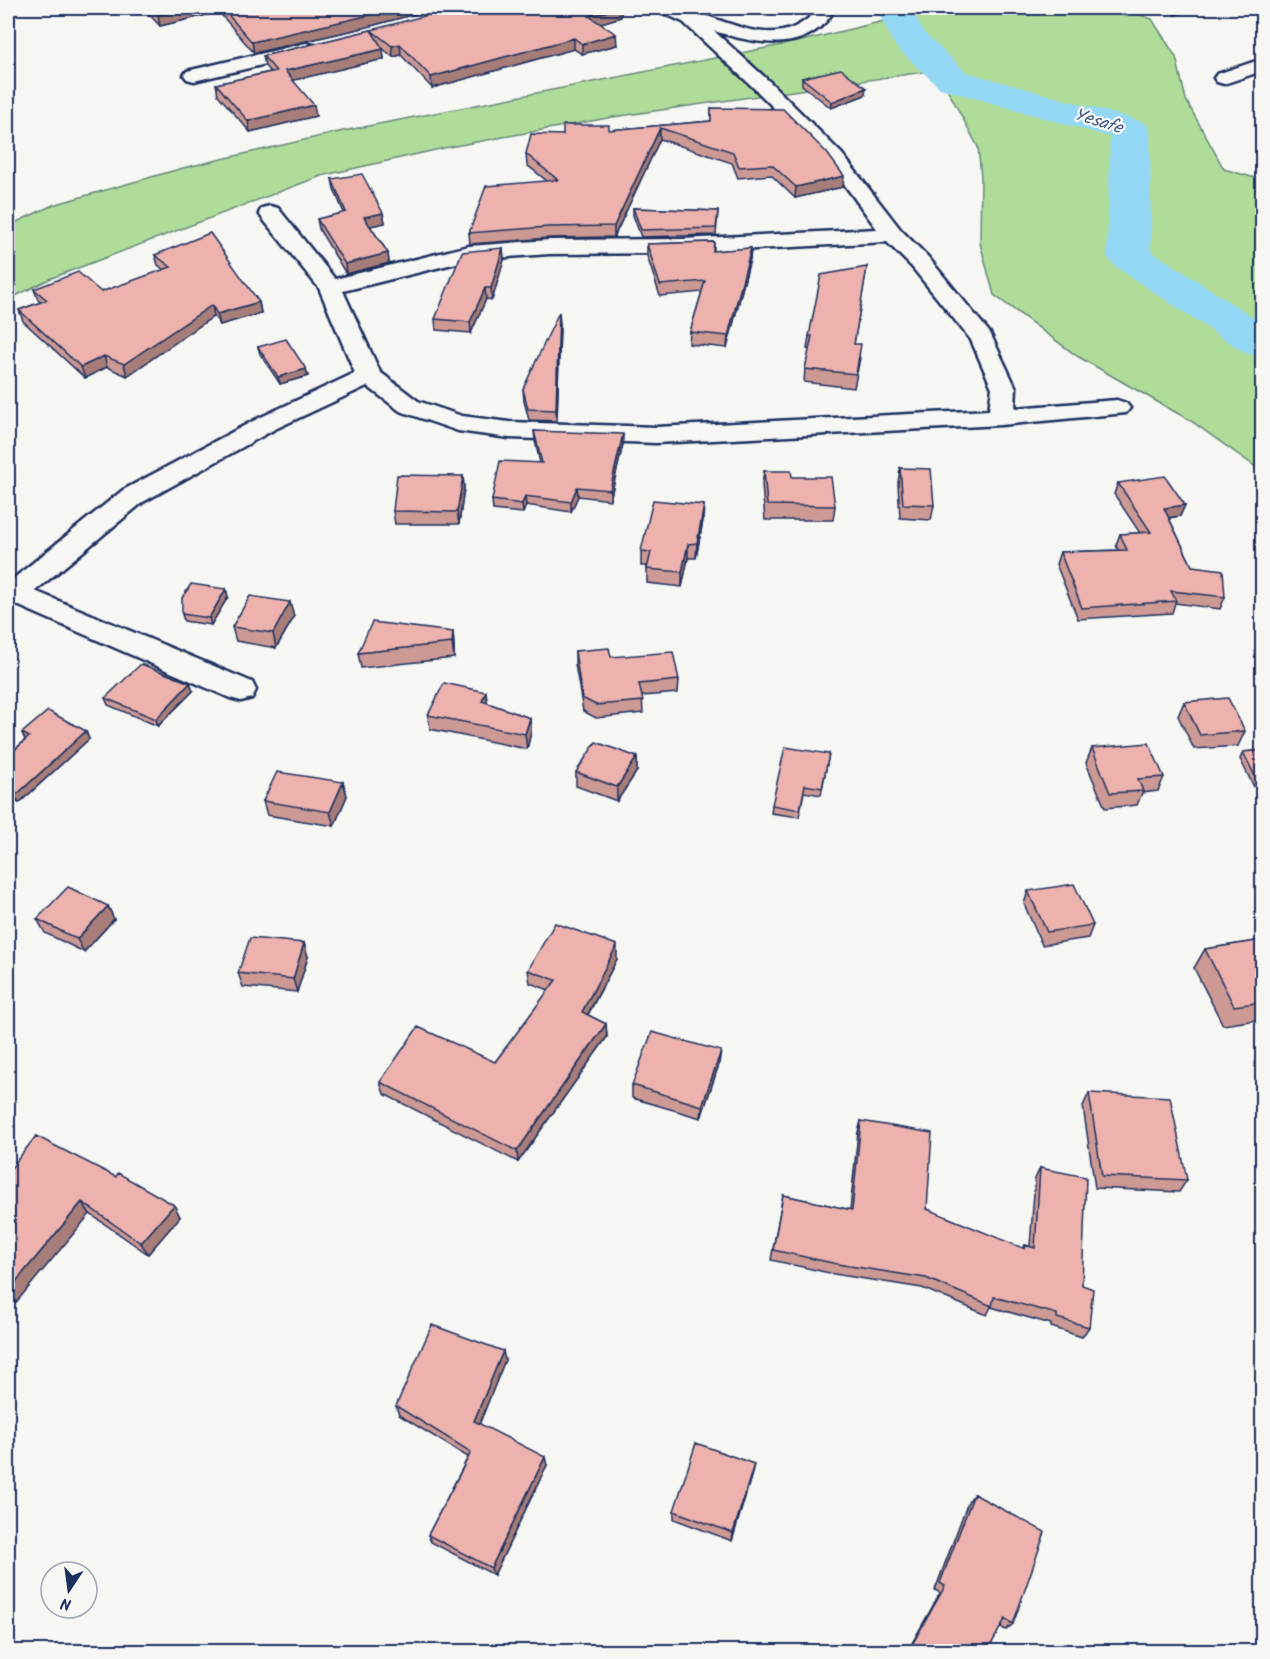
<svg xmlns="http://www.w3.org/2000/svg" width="1270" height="1659" font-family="Kalam,sans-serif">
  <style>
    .green { fill: #b0dc9a; stroke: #66867c; stroke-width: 1.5 }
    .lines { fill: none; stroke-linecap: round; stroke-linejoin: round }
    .river { fill: #93d7f5; fill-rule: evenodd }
    .street-casing { stroke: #1b2f5e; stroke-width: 5 }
    .street { fill: #f6f6f2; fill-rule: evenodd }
    .wall { fill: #cc9995; stroke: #1b2f5e; stroke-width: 1.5 }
    .shaded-wall { fill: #a67d79; stroke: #1b2f5e; stroke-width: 1.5 }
    .building { fill: #edb2ad; stroke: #1b2f5e; stroke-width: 1.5 }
    .labels { text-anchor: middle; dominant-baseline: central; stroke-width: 4.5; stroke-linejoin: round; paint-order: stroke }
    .far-water-label { font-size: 18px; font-style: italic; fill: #395984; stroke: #f6f6f2 }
  </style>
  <rect width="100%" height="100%" fill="#f6f6f2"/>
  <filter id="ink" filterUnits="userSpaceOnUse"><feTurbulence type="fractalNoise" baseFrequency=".0167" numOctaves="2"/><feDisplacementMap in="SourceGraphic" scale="12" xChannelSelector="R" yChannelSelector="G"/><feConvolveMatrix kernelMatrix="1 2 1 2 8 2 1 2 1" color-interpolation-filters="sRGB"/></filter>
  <g filter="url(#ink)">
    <path class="green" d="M 878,8 L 1121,8 L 1152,19 L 1176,57 L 1186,100 L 1224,169 L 1262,180 L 1262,492 L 1260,470 L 1191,421 L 1077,356 L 994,295 L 980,243 L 981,177 L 978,147 L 937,70 L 613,117 L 444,148 L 321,176 L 49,279 L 8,300 L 8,226 L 53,205 L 183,168 L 343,131 L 797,42 L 888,20 Z"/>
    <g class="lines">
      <path class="river" d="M 876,8 L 911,8 L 924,33 L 966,72 L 1144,122 L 1150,130 L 1151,251 L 1262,323 L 1262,357 L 1245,353 L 1113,265 L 1107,256 L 1110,137 L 940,88 L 895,46 Z"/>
      <defs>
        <path id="street" d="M 658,8 C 709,2 765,60 812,15 L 806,8 L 825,8 L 831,15 C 803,55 753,43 714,31 L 770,82 L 842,154 L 901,230 L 928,257 L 990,333 L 1016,388 L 1015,408 L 1117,400 L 1126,403 L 1130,408 L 1126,413 L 1001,425 L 656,443 L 509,438 L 458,431 L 400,411 L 367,386 L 275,429 L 143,502 L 35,591 L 252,682 L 256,690 L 252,698 L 241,701 L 230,698 L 17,605 L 8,608 L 8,583 L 123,490 L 257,419 L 355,373 L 319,288 L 262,218 L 259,213 L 262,208 L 270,206 L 278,208 L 335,279 L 469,246 L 549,240 L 682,239 L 877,229 L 828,162 L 756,90 L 683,22 L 661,12 ZM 887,242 L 912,267 L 971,340 L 992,388 L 989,410 L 656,427 L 509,422 L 462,416 L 418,401 L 380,372 L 343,291 L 469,260 L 549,254 L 682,253 Z
          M 306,43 L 313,45 L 315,49 L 313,53 L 194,81 L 187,79 L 184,75 L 187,71 Z
          M 1262,59 L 1262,71 L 1224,84 L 1217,82 L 1214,78 L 1217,74 Z"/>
      </defs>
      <use href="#street" class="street-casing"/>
      <use href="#street" class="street"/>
    </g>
    <path class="wall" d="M 143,8 L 437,8 L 367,27 L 254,53 L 219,12 L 160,26 Z
      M 1164,8 L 1202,8 L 1175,15 Z
      M 621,17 L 600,23 L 617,45 L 582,54 L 574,49 L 432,88 L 401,55 L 393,57 L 382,48 L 384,59 L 292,80 L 316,116 L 250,132 L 218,95 L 216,84 L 270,72 L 265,66 L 263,56 L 371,30 Z
      M 1263,66 L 1263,79 L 1256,75 L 1259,67 Z
      M 802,78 L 865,95 L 831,108 L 802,85 Z
      M 711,108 L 843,187 L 795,198 L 771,175 L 738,178 L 732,163 L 660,139 L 614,237 L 549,238 L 470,244 L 469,233 L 547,181 L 527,165 L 526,154 L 563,135 L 609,130 L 711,121 Z
      M 332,179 L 383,213 L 385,223 L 370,226 L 388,253 L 389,263 L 346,274 L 319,229 L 317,219 L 344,213 L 334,189 Z
      M 633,208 L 718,211 L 716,235 L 641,237 L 633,215 Z
      M 714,242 L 714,251 L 751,248 L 750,259 L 727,348 L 689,344 L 690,332 L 702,292 L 660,296 L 647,256 L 647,244 Z
      M 503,248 L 504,260 L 492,300 L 486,299 L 471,333 L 436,330 L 435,319 Z
      M 155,255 L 259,302 L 261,313 L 220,325 L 214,316 L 127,376 L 107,367 L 85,378 L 23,321 L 19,310 L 41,302 L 38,300 L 34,289 L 101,292 L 164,270 L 158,265 Z
      M 867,267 L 854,344 L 860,358 L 854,388 L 804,382 L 805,369 L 810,350 L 807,349 L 809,336 Z
      M 560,323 L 557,421 L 529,420 L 524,401 L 523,389 Z
      M 258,347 L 306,369 L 308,376 L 280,384 L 260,354 Z
      M 534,431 L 623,444 L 610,500 L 578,496 L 571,512 L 526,505 L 523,513 L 493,510 L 492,500 L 540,463 L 535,441 Z
      M 900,468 L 934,505 L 931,520 L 900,518 L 898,483 Z
      M 764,471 L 792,477 L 835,506 L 833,520 L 765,520 L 762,485 Z
      M 463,476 L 464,488 L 459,524 L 395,524 L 393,511 Z
      M 1118,483 L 1185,505 L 1180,516 L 1169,518 L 1192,566 L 1225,597 L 1220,609 L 1175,603 L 1172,613 L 1078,619 L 1056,564 L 1060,552 L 1118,550 L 1116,545 L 1120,534 L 1140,533 L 1114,494 Z
      M 703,520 L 696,558 L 688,558 L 682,587 L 647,583 L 647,566 L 641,566 L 641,551 Z
      M 226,589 L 228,597 L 211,625 L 184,621 L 182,614 Z
      M 294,617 L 276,648 L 236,641 L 232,627 Z
      M 453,632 L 454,647 L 454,658 L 361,668 L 358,653 Z
      M 575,651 L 611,657 L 679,680 L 678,693 L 642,696 L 643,713 L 596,718 L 583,711 L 575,664 Z
      M 193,691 L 158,726 L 108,705 L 105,698 Z
      M 1184,702 L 1245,731 L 1238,746 L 1194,749 L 1178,716 Z
      M 487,703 L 530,718 L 531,732 L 527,749 L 430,729 L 428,715 Z
      M 22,733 L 89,739 L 19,803 L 8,797 L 8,756 L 25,740 Z
      M 1092,748 L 1164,777 L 1158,791 L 1142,793 L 1137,805 L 1105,808 L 1086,763 Z
      M 1263,750 L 1263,787 L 1254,787 L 1240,759 L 1243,752 Z
      M 829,754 L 821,795 L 804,792 L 799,817 L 771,813 L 772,805 Z
      M 637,757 L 637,771 L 617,801 L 576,786 L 576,772 Z
      M 343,782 L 347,796 L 334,826 L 267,815 L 263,801 Z
      M 1028,891 L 1093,925 L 1088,938 L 1042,945 L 1024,904 Z
      M 108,906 L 114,919 L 84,952 L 45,933 L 37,919 Z
      M 1263,940 L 1263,1019 L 1223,1025 L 1194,968 L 1205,949 Z
      M 304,943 L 308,957 L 297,992 L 243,987 L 238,973 Z
      M 617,959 L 588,1015 L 606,1024 L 607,1037 L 518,1162 L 384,1094 L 380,1082 L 495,1062 L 549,990 L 530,983 L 528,970 Z
      M 719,1064 L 701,1118 L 632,1098 L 632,1085 Z
      M 1089,1093 L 1187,1180 L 1179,1192 L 1095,1188 L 1083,1106 Z
      M 861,1121 L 927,1209 L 1023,1249 L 1025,1245 L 1030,1246 L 1035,1179 L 1040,1168 L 1082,1285 L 1089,1327 L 1082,1337 L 1051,1327 L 1051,1324 L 991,1307 L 987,1315 L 922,1288 L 834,1274 L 771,1260 L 783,1195 L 850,1210 L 858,1132 Z
      M 8,1172 L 116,1177 L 174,1205 L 180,1217 L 148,1254 L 90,1214 Z
      M 505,1360 L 479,1424 L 547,1465 L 494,1575 L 431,1542 L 428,1535 L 468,1457 L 399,1415 L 396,1406 Z
      M 752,1473 L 732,1541 L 674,1519 L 674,1511 Z
      M 974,1494 L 1013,1624 L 1006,1630 L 1000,1627 L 987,1652 L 907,1652 L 940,1593 L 935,1590 L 968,1502 Z"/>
    <path class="shaded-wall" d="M 191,8 L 218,8 L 219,12 L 160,26 L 158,15 Z
      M 398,8 L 437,8 L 367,27 L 254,53 L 252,42 Z
      M 619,8 L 621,8 L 621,17 L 589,27 L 589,16 Z
      M 1177,8 L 1202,8 L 1175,15 Z
      M 616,34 L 617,45 L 582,54 L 582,44 Z
      M 574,38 L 574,49 L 432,88 L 431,77 Z
      M 400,44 L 401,55 L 393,57 L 392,46 Z
      M 383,49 L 384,59 L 286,82 L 285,71 Z
      M 866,88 L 865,95 L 831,108 L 832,102 Z
      M 314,105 L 316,116 L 250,132 L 248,121 Z
      M 660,128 L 660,139 L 614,237 L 614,226 Z
      M 844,176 L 843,187 L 795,198 L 796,187 Z
      M 383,213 L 385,223 L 365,227 L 364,217 Z
      M 503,248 L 504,260 L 492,300 L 491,288 Z
      M 751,248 L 750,259 L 727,348 L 728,336 Z
      M 388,253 L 389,263 L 346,274 L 345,264 Z
      M 485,288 L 486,299 L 471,333 L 470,322 Z
      M 259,302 L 261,313 L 220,325 L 217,314 Z
      M 212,305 L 214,316 L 127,376 L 124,364 Z
      M 559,312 L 560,323 L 557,421 L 556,410 Z
      M 104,356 L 107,367 L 85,378 L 81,367 Z
      M 306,369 L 308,376 L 280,384 L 278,377 Z
      M 623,434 L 623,444 L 610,500 L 610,490 Z
      M 463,476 L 464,488 L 459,524 L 457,512 Z
      M 577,487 L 578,496 L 571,512 L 571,502 Z
      M 525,496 L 526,505 L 523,513 L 522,504 Z
      M 704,505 L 703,520 L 696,558 L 697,543 Z
      M 1185,505 L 1180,516 L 1160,519 L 1164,508 Z
      M 688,544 L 688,558 L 682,587 L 682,572 Z
      M 226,589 L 228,597 L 211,625 L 209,618 Z
      M 290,602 L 294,617 L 276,648 L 273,633 Z
      M 453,632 L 454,647 L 454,658 L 452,643 Z
      M 190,683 L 193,691 L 158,726 L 156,719 Z
      M 486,692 L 488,706 L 482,701 Z
      M 530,718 L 531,732 L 527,749 L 525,734 Z
      M 86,731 L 89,739 L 19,803 L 15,796 Z
      M 637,757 L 637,771 L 617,801 L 617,787 Z
      M 343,782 L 347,796 L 334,826 L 330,812 Z
      M 108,906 L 114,919 L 84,952 L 77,939 Z
      M 304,943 L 308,957 L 297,992 L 293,979 Z
      M 617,945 L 617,959 L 582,1025 L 582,1012 Z
      M 606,1024 L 607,1037 L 518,1162 L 517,1151 Z
      M 721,1051 L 719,1064 L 701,1118 L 702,1106 Z
      M 82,1202 L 90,1214 L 8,1312 L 8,1291 Z
      M 174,1205 L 180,1217 L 148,1254 L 141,1243 Z
      M 503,1351 L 505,1360 L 477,1430 L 474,1421 Z
      M 545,1457 L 547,1465 L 494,1575 L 491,1568 Z
      M 754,1464 L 752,1473 L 732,1541 L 733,1533 Z"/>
    <path class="building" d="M 150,8 L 191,8 L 158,15 Z
      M 222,8 L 398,8 L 366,16 L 252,42 Z
      M 454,8 L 619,8 L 589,16 L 616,34 L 582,44 L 574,38 L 431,77 L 400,44 L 392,46 L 371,30 Z
      M 371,30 L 383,49 L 285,71 L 314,105 L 248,121 L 216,84 L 276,71 L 263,56 Z
      M 841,69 L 866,88 L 832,102 L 802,78 Z
      M 711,108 L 783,109 L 827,153 L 844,176 L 796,187 L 772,165 L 739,167 L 733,152 L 660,128 L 614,226 L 548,227 L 469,233 L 486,186 L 558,180 L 526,154 L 531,134 L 563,135 L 563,125 L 609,125 L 609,130 L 711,121 Z
      M 362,174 L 383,213 L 364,217 L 388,253 L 345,264 L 317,219 L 346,212 L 332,179 Z
      M 633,208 L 718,211 L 716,228 L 641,230 Z
      M 210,233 L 259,302 L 217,314 L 212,305 L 124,364 L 104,356 L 81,367 L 19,310 L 47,300 L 34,289 L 78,272 L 101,292 L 171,267 L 155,255 Z
      M 714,242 L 713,251 L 751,248 L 728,336 L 690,332 L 705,281 L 660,285 L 647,244 Z
      M 503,248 L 491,288 L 485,288 L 470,322 L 435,319 L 462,252 Z
      M 867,267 L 854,344 L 861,344 L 856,374 L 805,369 L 812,336 L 809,336 L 821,275 Z
      M 559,312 L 556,410 L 528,409 L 523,389 Z
      M 286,339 L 306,369 L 278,377 L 258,347 Z
      M 534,431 L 623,434 L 610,490 L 577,487 L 571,502 L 525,496 L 522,504 L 492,500 L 500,461 L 542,463 Z
      M 900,468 L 931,469 L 934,505 L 903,504 Z
      M 764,471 L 791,471 L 792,477 L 831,477 L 835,506 L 767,505 Z
      M 397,475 L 463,476 L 457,512 L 393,511 Z
      M 1165,476 L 1185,505 L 1164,508 L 1192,566 L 1223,570 L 1225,597 L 1171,591 L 1176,601 L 1082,608 L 1060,552 L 1127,550 L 1120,534 L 1151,532 L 1118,483 Z
      M 653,500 L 704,505 L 697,543 L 688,544 L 682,572 L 647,569 L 651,552 L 641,551 Z
      M 191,584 L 226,589 L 209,618 L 182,614 L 182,598 Z
      M 250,596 L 290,602 L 273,633 L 232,627 Z
      M 372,622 L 453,632 L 452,643 L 358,653 Z
      M 609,648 L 611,657 L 673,652 L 679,680 L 639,684 L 643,701 L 596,705 L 582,698 L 575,651 Z
      M 141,664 L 190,683 L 156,719 L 105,698 Z
      M 444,683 L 486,692 L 482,701 L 530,718 L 525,734 L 428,715 Z
      M 1228,698 L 1245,731 L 1200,735 L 1184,702 Z
      M 48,711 L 86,731 L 15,796 L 8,792 L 8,756 L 29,737 L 22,733 Z
      M 596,742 L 637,757 L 617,787 L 576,772 Z
      M 1149,743 L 1164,777 L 1138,779 L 1143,791 L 1110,793 L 1092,748 Z
      M 785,747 L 829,754 L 822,788 L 805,785 L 800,810 L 772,805 Z
      M 1263,750 L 1263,780 L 1257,780 L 1243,752 Z
      M 277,772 L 343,782 L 330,812 L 263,801 Z
      M 1074,884 L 1093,925 L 1047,932 L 1028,891 Z
      M 68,887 L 108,906 L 77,939 L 37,919 Z
      M 555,923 L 617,945 L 582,1012 L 606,1024 L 517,1151 L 380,1082 L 418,1027 L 495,1062 L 556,980 L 528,970 Z
      M 250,938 L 304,943 L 293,979 L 238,973 Z
      M 1263,940 L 1263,1002 L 1234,1006 L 1205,949 Z
      M 652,1032 L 721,1051 L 702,1106 L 632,1085 Z
      M 1089,1093 L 1170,1097 L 1187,1180 L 1102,1176 Z
      M 861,1121 L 932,1133 L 927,1209 L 1025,1249 L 1025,1245 L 1035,1248 L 1040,1168 L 1086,1177 L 1082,1285 L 1093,1289 L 1089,1327 L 1057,1318 L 1057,1314 L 994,1297 L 992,1306 L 926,1278 L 837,1264 L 773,1250 L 783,1195 L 852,1210 Z
      M 36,1136 L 116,1177 L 118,1173 L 174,1205 L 141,1243 L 82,1202 L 8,1291 L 8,1172 Z
      M 432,1325 L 503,1351 L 474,1421 L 545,1457 L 491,1568 L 428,1535 L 471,1452 L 396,1406 Z
      M 696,1443 L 754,1464 L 733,1533 L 674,1511 Z
      M 974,1494 L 1045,1532 L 1013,1624 L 1005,1619 L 987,1652 L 908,1652 L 945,1586 L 940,1583 Z"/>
  </g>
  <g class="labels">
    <g class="far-water-label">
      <text transform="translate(1098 122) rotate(17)">Yesafe</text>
    </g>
  </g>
  <rect width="1270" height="1659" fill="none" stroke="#f6f6f2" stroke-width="30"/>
  <rect x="15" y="15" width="1240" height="1629" fill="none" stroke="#1b2f5e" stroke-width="2" filter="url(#ink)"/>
  <g transform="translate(69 1590) rotate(193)"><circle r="28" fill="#f6f6f2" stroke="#9ea6b7" stroke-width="1.5"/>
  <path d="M0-4.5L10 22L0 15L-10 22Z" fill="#1b2f5e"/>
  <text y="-9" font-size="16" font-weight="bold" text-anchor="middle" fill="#1b2f5e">N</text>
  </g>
</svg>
